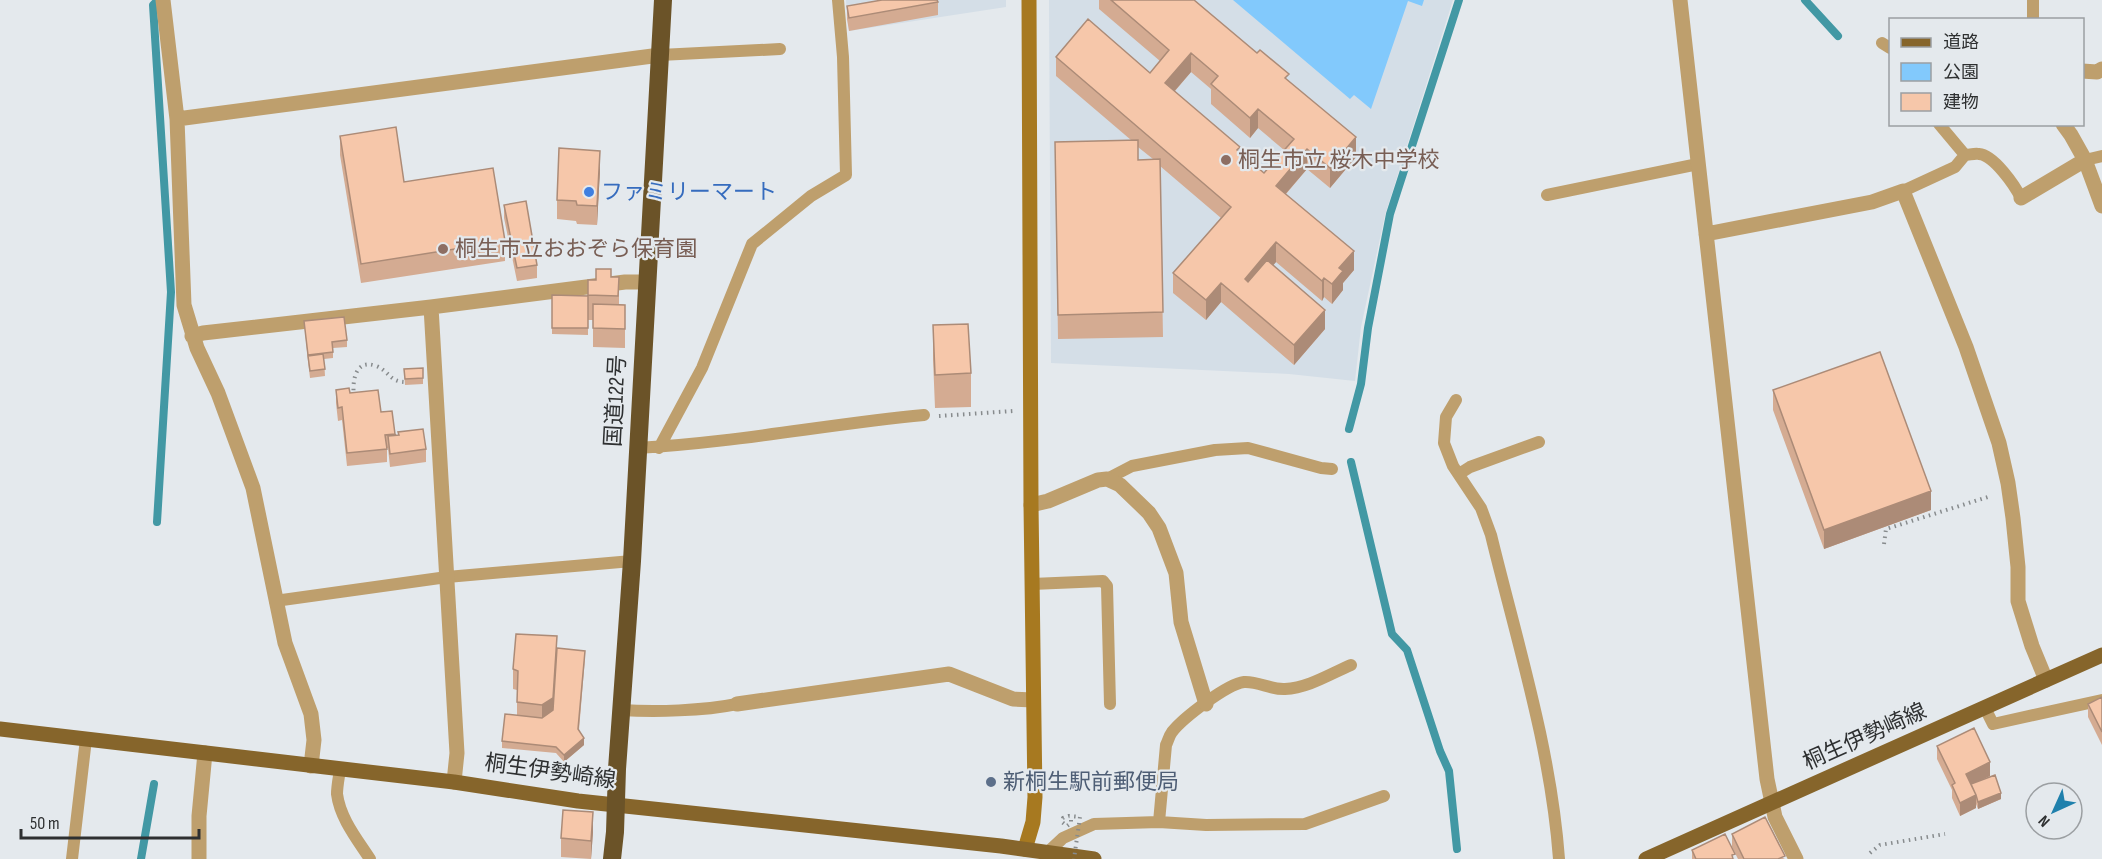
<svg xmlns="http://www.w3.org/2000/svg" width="2102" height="859" font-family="'Sofia Sans Condensed','Noto Sans JP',sans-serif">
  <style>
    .built { fill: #d4dee7 }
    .green { fill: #82c9fc }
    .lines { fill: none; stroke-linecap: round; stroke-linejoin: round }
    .stream { stroke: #4298a4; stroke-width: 8 }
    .path { stroke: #878b8d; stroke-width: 4; stroke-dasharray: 1.5 4.5; stroke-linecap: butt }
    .lane { stroke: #be9f6d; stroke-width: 12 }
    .street { stroke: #be9f6d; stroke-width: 15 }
    .secondary { stroke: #a77920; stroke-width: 15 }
    .primary { stroke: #86652b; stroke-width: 15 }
    .highway { stroke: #6b5328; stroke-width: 18 }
    .path-bridge { stroke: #878b8d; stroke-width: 4; stroke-dasharray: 1.5 4.5; stroke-linecap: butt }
    .wall { fill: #d4ab92; fill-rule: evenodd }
    .shaded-wall { fill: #ac8b77 }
    .building { fill: #f6c7aa; stroke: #ac8b77; stroke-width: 1.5; fill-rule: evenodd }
    .education-dot { fill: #8d6e63; stroke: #e4e9ed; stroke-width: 2 }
    .shop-dot { fill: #3f7fe0; stroke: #e4e9ed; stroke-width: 2 }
    .service-dot { fill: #5c6f8a; stroke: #e4e9ed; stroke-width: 2 }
    .labels { text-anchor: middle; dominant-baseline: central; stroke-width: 4.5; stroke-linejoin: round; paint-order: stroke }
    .education-label { font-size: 22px; fill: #785e54; stroke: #e4e9ed; text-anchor: start }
    .shop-label { font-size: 22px; fill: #366cbe; stroke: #e4e9ed; text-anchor: start }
    .street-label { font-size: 22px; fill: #2e3031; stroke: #e4e9ed }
    .service-label { font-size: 22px; fill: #4e5e75; stroke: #e4e9ed; text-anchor: start }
  </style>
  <rect width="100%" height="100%" fill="#e4e9ed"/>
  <path class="built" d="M 846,0 L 1006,0 L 1006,7 L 849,31 L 847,18 Z
    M 1049,0 L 1453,0 L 1385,215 L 1361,327 L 1355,381 L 1289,374 L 1051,363 Z"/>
  <path class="green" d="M 1233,0 L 1424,0 L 1422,6 L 1408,1 L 1371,109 L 1354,95 L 1350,99 Z"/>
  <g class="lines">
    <path class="stream" d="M 1805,0 L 1838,36
      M 1349,429 L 1361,384 L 1368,328 L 1390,214 L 1459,0
      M 1351,462 L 1392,634 L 1407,650 L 1440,751 L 1449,771 L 1457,849
      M 157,522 L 171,292 L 153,5 L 157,1
      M 141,859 L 154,784"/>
    <path class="path" d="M 354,396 C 352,382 355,358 376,366 C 390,371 389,383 408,382
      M 939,416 L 1013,411
      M 1884,544 L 1886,529 L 1991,496
      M 1870,853 L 1880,845 L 1945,834"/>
    <path class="lane" d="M 2033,20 L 2033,0
      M 1882,43 L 1890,48
      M 660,55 L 780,49
      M 1939,124 L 1965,155
      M 2085,160 L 2102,156
      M 1903,191 L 1955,167 L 1965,155 C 1969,155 1975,153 1979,154 C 1994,155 2015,186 2021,198
      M 1547,195 L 1698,164
      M 1456,400 L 1446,417 L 1444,443 L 1453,466 L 1481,508 L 1491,535 C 1517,642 1551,749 1559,859
      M 637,448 C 733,443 828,424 924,415
      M 659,448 L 702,368 L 752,244 L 811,196 L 846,175 L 843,57 L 838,0
      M 1459,474 L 1470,467 L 1539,442
      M 1107,479 L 1132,466 L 1215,450 L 1248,448 L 1321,468 L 1332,469
      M 1032,584 L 1103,581 L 1107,586 L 1110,704
      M 275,601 L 447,577 L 632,561
      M 1985,708 L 1993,724 L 2102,700
      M 621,710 C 655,712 703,711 737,704
      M 340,769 C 339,777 337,786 337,794 C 340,818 357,839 370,859
      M 1159,822 L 1166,745 C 1168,741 1169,736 1172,732 C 1183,718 1227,684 1244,682 C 1258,681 1271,690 1285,689 C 1308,688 1330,674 1351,665
      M 1048,852 L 1063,838 L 1094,824 L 1159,822 L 1206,825 L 1305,824 L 1384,796
      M 72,859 L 86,739"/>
    <path class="street" d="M 163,0 L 177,119 L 184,305 L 197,348 L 218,393 L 253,488 L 285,643 L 311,714 L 314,740 L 311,766
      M 1680,0 L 1767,779 L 1775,817 L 1796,859
      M 2082,71 L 2097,72 L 2102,69
      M 177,119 L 660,55
      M 2063,124 L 2071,135 L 2085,160 L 2102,206
      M 2021,198 L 2085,160
      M 1706,234 L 1872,202 L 1903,191 L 1966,347 L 1999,443 L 2008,483 L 2013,518 L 2018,567 L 2018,601 L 2032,646 L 2046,680
      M 431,307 L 457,753 L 454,782
      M 192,336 L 203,333 L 431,307 L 625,282 L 647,282
      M 1031,505 L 1048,501 L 1098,480 L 1107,479 L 1120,485 L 1149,513 L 1159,528 L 1176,573 L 1181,622 L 1206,704
      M 737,704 L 949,674 L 1013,699 L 1033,700
      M 199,859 L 199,816 L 205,753"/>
    <path class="secondary" d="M 1025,849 L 1033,822 L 1035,797 L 1031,505 L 1029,0"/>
    <path class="primary" d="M 0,729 L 454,782 L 578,801 L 1001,846 L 1094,859
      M 1646,859 L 2102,655"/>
    <path class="highway" d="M 612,859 L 615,832 L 617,769 L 632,561 L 663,0"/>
    <path class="path-bridge" d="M 1071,820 L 1071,823 L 1067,826 L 1062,822 L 1063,818 L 1069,816 L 1080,817 L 1074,859"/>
  </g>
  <path class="wall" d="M 1099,0 L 1194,0 L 1289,81 L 1356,157 L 1330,188 L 1307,169 L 1286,194 L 1354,270 L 1343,283 L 1343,290 L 1332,304 L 1324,297 L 1322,301 L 1276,262 L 1273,265 L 1325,329 L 1294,365 L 1221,302 L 1206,320 L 1173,293 L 1173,273 L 1221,218 L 1160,166 L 1163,337 L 1058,339 L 1055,142 L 1131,140 L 1056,76 L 1056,57 L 1150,73 L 1160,61 L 1099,9 ZM 1191,72 L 1211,89 L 1211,104 L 1250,138 L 1258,128 L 1284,150 L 1264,173 L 1240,153 L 1175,91 ZM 1138,147 L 1153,159 L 1138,160 Z
    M 938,2 L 938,15 L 849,31 L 847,19 L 847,6 Z
    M 340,136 L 404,182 L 505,241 L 505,261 L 361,283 L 340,155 Z
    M 600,170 L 597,225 L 577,224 L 576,221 L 557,219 L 557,200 Z
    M 504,205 L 537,265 L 537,278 L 517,281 L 504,218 Z
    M 611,277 L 619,277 L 619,304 L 625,305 L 625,348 L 593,347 L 593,320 L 588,320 L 588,335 L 552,334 L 552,295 L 588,296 Z
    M 304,321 L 347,340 L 347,347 L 333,348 L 333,358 L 324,359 L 325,376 L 310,378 L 308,361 Z
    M 933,325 L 971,373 L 971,407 L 935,408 L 933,359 Z
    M 404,369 L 423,378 L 423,384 L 405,385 Z
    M 336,390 L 350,393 L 381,412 L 392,411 L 395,435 L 426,449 L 426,462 L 390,467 L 388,448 L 387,448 L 387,462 L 347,466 L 342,420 L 338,421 L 336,403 Z
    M 1773,390 L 1931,510 L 1824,549 L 1773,410 Z
    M 557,648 L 585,658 L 579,730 L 584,745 L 564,762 L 556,753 L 502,748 L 502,741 L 517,715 L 517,690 L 513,689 L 513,669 Z
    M 2102,697 L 2102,745 L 2088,717 L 2088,704 Z
    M 1937,746 L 1990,776 L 1971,784 L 2001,799 L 1978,809 L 1976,804 L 1976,808 L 1960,816 L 1952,798 L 1952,790 L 1937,759 Z
    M 593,832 L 591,859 L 561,857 L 561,838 Z
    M 1732,834 L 1785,859 L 1738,859 L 1732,847 Z
    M 1692,850 L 1735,859 L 1692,859 Z"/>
  <path class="shaded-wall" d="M 1191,53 L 1191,72 L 1165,102 L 1165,83 Z
    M 1258,109 L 1258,128 L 1250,138 L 1250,118 Z
    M 1356,137 L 1356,157 L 1330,188 L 1330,168 Z
    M 1307,149 L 1307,169 L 1276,205 L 1276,186 Z
    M 600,151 L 600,170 L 597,225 L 597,206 Z
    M 1276,242 L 1276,262 L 1245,298 L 1245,279 Z
    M 1354,251 L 1354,270 L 1343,283 L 1343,290 L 1332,304 L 1332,284 L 1339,268 Z
    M 1324,278 L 1324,297 L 1322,301 L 1322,281 Z
    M 1221,283 L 1221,302 L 1206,320 L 1206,300 Z
    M 1325,310 L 1325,329 L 1294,365 L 1294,345 Z
    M 1931,491 L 1931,510 L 1824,549 L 1824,530 Z
    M 557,636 L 557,655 L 553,717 L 542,725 L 542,705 Z
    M 584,738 L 584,745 L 564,762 L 564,755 Z
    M 1990,762 L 1990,776 L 1966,787 L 1966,774 Z
    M 2001,793 L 2001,799 L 1978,809 L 1978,802 Z
    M 1976,795 L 1976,808 L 1960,816 L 1960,803 Z
    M 593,812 L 593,832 L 591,859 L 591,841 Z"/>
  <path class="building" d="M 882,0 L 937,0 L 938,2 L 849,18 L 847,6 Z
    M 1111,0 L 1194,0 L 1257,53 L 1260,50 L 1289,74 L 1285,78 L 1356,137 L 1330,168 L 1307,149 L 1276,186 L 1354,251 L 1339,268 L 1343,271 L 1332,284 L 1324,278 L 1322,281 L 1276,242 L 1245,279 L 1248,282 L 1267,260 L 1325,310 L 1294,345 L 1221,283 L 1206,300 L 1173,273 L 1231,207 L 1056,57 L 1088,19 L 1150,73 L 1169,50 ZM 1191,53 L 1218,76 L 1211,84 L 1250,118 L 1258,109 L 1294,139 L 1264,173 L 1237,150 L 1240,147 L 1165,83 Z
    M 396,127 L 404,182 L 493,168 L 505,241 L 361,264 L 340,136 Z
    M 1138,140 L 1138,160 L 1160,159 L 1163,312 L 1058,315 L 1055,142 Z
    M 559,148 L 600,151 L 597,206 L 577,205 L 576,201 L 557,200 Z
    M 526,201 L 537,265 L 517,268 L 504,205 Z
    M 596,269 L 611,269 L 611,277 L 619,277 L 618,296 L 588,295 L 588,280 L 596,280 Z
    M 552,295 L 588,296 L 588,328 L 552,328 Z
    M 593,304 L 625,305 L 625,329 L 593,328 Z
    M 344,317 L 347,340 L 332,342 L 333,352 L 308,355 L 304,321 Z
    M 968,324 L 971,373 L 935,375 L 933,325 Z
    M 1880,352 L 1931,491 L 1824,530 L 1773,390 Z
    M 323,354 L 325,369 L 310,371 L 308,356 Z
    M 423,368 L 423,378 L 405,379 L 404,369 Z
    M 349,388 L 350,393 L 378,390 L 381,412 L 392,411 L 395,434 L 385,435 L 387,449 L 347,453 L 342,407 L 338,408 L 336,390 Z
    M 423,429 L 426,449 L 390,454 L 388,436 L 399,435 L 398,432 Z
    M 516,634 L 557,636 L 553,698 L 542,705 L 517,702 L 518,671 L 513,669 Z
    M 557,648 L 585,651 L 578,729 L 584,738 L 564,755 L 556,747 L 502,741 L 505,714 L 542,718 L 553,710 Z
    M 2102,697 L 2102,732 L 2088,704 Z
    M 1974,728 L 1990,762 L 1966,774 L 1976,795 L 1960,803 L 1952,785 L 1955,783 L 1937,746 Z
    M 1995,775 L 2001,793 L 1978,802 L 1976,795 L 1971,784 Z
    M 563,810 L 593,812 L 591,841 L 561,838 Z
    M 1765,817 L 1785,856 L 1778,859 L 1744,859 L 1732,834 Z
    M 1725,834 L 1735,854 L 1732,855 L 1733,859 L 1696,859 L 1692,850 Z"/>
  <g class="education-dot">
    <circle cx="1226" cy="160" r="6"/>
    <circle cx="443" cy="249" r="6"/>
  </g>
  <circle class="shop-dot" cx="589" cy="192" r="6"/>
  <circle class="service-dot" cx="991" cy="782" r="6"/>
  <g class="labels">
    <g class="education-label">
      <text x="1238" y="160">桐生市立 桜木中学校</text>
      <text x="455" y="249">桐生市立おおぞら保育園</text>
    </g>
    <g class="shop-label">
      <text x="601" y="192">ファミリーマート</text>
    </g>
    <g class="street-label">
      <text transform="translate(616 401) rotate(-87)">国道122号</text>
      <text transform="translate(1865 737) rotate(-24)">桐生伊勢崎線</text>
      <text transform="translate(550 772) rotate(8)">桐生伊勢崎線</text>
    </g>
    <g class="service-label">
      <text x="1003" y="782">新桐生駅前郵便局</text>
    </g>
  </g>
  <rect x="1889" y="18" width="195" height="108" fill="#e4e9ed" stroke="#9b9fa2" stroke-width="1.5"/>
  <rect x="1901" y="38" width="30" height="9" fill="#86652b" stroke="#9b9fa2" stroke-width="1.5"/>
  <text x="1943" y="48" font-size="18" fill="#2e3031">道路</text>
  <rect x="1901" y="63" width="30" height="18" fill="#82c9fc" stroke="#9b9fa2" stroke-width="1.5"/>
  <text x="1943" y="78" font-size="18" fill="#2e3031">公園</text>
  <rect x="1901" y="93" width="30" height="18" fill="#f6c7aa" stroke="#9b9fa2" stroke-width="1.5"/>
  <text x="1943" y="108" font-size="18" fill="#2e3031">建物</text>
  <g transform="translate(2054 811) rotate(225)"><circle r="28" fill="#e4e9ed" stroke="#9b9fa2" stroke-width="1.5"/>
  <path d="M0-4.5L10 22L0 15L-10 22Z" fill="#1f80ac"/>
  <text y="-9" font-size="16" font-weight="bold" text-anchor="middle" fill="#2e3031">N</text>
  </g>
  <path d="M21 829v9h178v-9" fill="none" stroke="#2e3031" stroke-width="3"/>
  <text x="30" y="829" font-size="18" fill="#2e3031" stroke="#e4e9ed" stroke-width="4.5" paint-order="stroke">50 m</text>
</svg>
